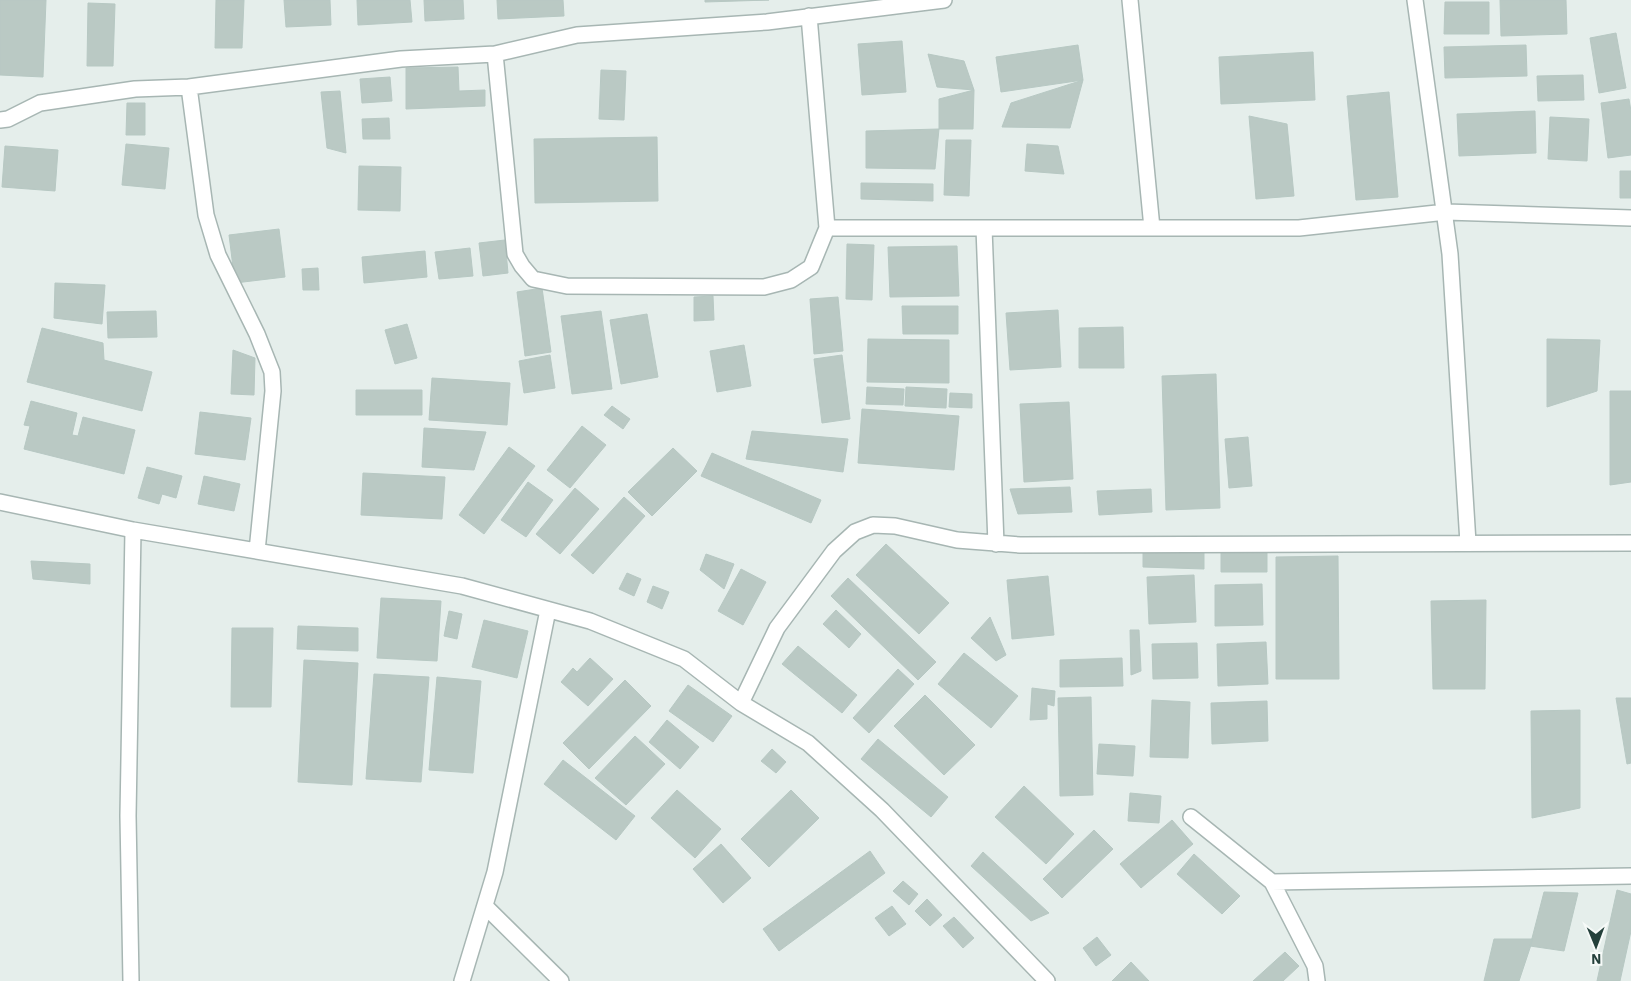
<svg xmlns="http://www.w3.org/2000/svg" width="1631" height="981" font-family="'IBM Plex Sans',sans-serif">
  <style>
    .building { fill: #bac9c4; stroke: #b7c8c3 }
    .lines { fill: none; stroke-linecap: round; stroke-linejoin: round }
    .minor-casing { stroke: #a7b6b3; stroke-width: 18 }
    .minor { stroke: #fff; stroke-width: 15 }
  </style>
  <rect width="100%" height="100%" fill="#e5eeeb"/>
  <path class="building" d="M 0,0 L 46,0 L 43,77 L 0,75 Z
    M 216,0 L 244,0 L 242,48 L 215,48 Z
    M 284,0 L 330,0 L 331,25 L 286,27 Z
    M 357,0 L 410,0 L 412,22 L 358,25 Z
    M 424,0 L 463,0 L 464,19 L 425,21 Z
    M 497,0 L 563,0 L 564,16 L 498,19 Z
    M 705,0 L 769,0 L 705,2 Z
    M 1500,0 L 1566,0 L 1567,34 L 1501,36 Z
    M 1445,2 L 1489,2 L 1489,34 L 1444,34 Z
    M 88,3 L 115,4 L 113,66 L 87,66 Z
    M 1616,33 L 1626,88 L 1599,93 L 1590,38 Z
    M 902,41 L 906,92 L 862,95 L 858,44 Z
    M 1078,45 L 1083,80 L 1001,92 L 996,57 Z
    M 1526,45 L 1527,76 L 1445,78 L 1444,47 Z
    M 1313,52 L 1315,100 L 1221,104 L 1219,57 Z
    M 928,54 L 964,61 L 974,90 L 937,87 Z
    M 458,67 L 459,91 L 485,90 L 485,106 L 406,109 L 406,68 Z
    M 601,70 L 626,71 L 624,120 L 599,119 Z
    M 1583,75 L 1584,100 L 1538,101 L 1537,76 Z
    M 390,77 L 392,101 L 362,103 L 360,79 Z
    M 1083,80 L 1070,128 L 1002,127 L 1011,103 Z
    M 974,90 L 973,129 L 939,129 L 939,99 Z
    M 340,91 L 346,153 L 327,148 L 321,92 Z
    M 1389,92 L 1398,197 L 1356,200 L 1347,96 Z
    M 1629,99 L 1631,111 L 1631,155 L 1608,158 L 1601,103 Z
    M 127,103 L 145,103 L 145,135 L 126,135 Z
    M 1535,111 L 1536,153 L 1459,156 L 1457,114 Z
    M 1249,116 L 1287,124 L 1294,196 L 1256,199 Z
    M 1550,117 L 1589,119 L 1587,161 L 1548,159 Z
    M 389,118 L 390,139 L 363,139 L 362,119 Z
    M 939,129 L 935,169 L 866,168 L 866,131 Z
    M 657,137 L 658,201 L 535,203 L 534,139 Z
    M 946,140 L 971,140 L 969,196 L 944,195 Z
    M 126,144 L 169,148 L 165,189 L 122,185 Z
    M 1027,144 L 1058,146 L 1064,174 L 1025,171 Z
    M 5,146 L 58,150 L 55,191 L 2,187 Z
    M 359,166 L 401,167 L 400,211 L 358,210 Z
    M 1620,171 L 1631,171 L 1631,198 L 1620,198 Z
    M 861,183 L 933,184 L 933,201 L 861,199 Z
    M 279,229 L 285,277 L 235,283 L 229,235 Z
    M 505,240 L 508,273 L 483,276 L 479,243 Z
    M 847,244 L 874,245 L 872,300 L 846,299 Z
    M 957,246 L 959,296 L 890,297 L 888,247 Z
    M 470,248 L 473,276 L 439,279 L 435,252 Z
    M 425,251 L 427,277 L 364,283 L 362,257 Z
    M 318,268 L 319,290 L 303,290 L 302,269 Z
    M 55,283 L 105,285 L 102,324 L 54,318 Z
    M 542,288 L 551,352 L 525,356 L 517,292 Z
    M 713,296 L 714,320 L 694,321 L 694,297 Z
    M 838,297 L 843,351 L 814,354 L 810,299 Z
    M 902,306 L 958,306 L 958,334 L 903,334 Z
    M 1058,310 L 1061,367 L 1010,370 L 1006,313 Z
    M 156,311 L 157,337 L 108,338 L 107,312 Z
    M 601,311 L 612,389 L 572,394 L 561,316 Z
    M 647,314 L 658,377 L 621,384 L 610,320 Z
    M 407,324 L 417,358 L 395,364 L 385,330 Z
    M 1123,327 L 1124,368 L 1079,368 L 1079,328 Z
    M 42,328 L 103,343 L 104,360 L 152,372 L 142,411 L 27,382 Z
    M 868,339 L 949,340 L 949,383 L 867,382 Z
    M 1547,339 L 1600,340 L 1597,391 L 1547,407 Z
    M 744,345 L 751,386 L 717,392 L 710,351 Z
    M 233,350 L 255,358 L 254,395 L 231,394 Z
    M 550,355 L 555,388 L 524,393 L 519,361 Z
    M 842,355 L 850,419 L 822,423 L 814,359 Z
    M 1216,374 L 1220,508 L 1166,510 L 1162,376 Z
    M 432,378 L 510,383 L 507,425 L 429,420 Z
    M 867,387 L 904,389 L 903,405 L 866,404 Z
    M 906,387 L 947,389 L 946,408 L 905,406 Z
    M 356,390 L 422,390 L 422,415 L 356,415 Z
    M 1610,391 L 1631,391 L 1631,482 L 1610,485 Z
    M 950,393 L 972,394 L 972,408 L 949,407 Z
    M 31,401 L 77,413 L 72,435 L 78,436 L 83,417 L 135,430 L 124,474 L 24,449 L 30,426 L 24,425 Z
    M 1069,402 L 1073,479 L 1024,482 L 1020,404 Z
    M 612,406 L 630,419 L 623,429 L 604,415 Z
    M 862,409 L 959,416 L 954,470 L 858,463 Z
    M 200,412 L 251,418 L 245,460 L 195,454 Z
    M 582,426 L 606,445 L 570,488 L 547,470 Z
    M 424,428 L 486,432 L 474,470 L 422,467 Z
    M 752,431 L 848,439 L 843,472 L 746,459 Z
    M 1248,437 L 1252,486 L 1229,488 L 1225,439 Z
    M 509,447 L 535,466 L 484,534 L 459,515 Z
    M 673,448 L 697,471 L 652,516 L 628,492 Z
    M 712,453 L 821,500 L 811,523 L 701,476 Z
    M 147,467 L 182,476 L 176,498 L 162,494 L 159,504 L 138,498 Z
    M 363,473 L 445,477 L 442,519 L 361,515 Z
    M 204,476 L 240,484 L 234,511 L 198,504 Z
    M 528,482 L 553,500 L 526,537 L 501,520 Z
    M 1070,487 L 1072,512 L 1018,514 L 1010,489 Z
    M 575,488 L 599,509 L 560,554 L 536,534 Z
    M 1151,489 L 1152,512 L 1099,515 L 1097,491 Z
    M 624,497 L 645,516 L 593,574 L 571,555 Z
    M 886,544 L 949,603 L 919,634 L 856,575 Z
    M 1143,546 L 1204,547 L 1204,569 L 1143,567 Z
    M 1221,551 L 1267,551 L 1267,572 L 1221,572 Z
    M 706,554 L 734,564 L 724,589 L 700,570 Z
    M 1338,556 L 1339,679 L 1276,679 L 1276,557 Z
    M 31,561 L 90,564 L 90,584 L 33,579 Z
    M 741,569 L 766,582 L 743,625 L 718,611 Z
    M 627,573 L 641,579 L 634,596 L 619,589 Z
    M 1194,575 L 1196,622 L 1149,624 L 1147,577 Z
    M 1048,576 L 1054,635 L 1012,639 L 1007,580 Z
    M 848,578 L 936,662 L 918,680 L 831,596 Z
    M 1262,584 L 1263,625 L 1215,626 L 1215,585 Z
    M 653,586 L 669,592 L 662,609 L 647,602 Z
    M 381,598 L 441,601 L 437,661 L 377,658 Z
    M 1486,600 L 1485,689 L 1433,689 L 1431,601 Z
    M 836,610 L 861,634 L 849,648 L 823,624 Z
    M 449,611 L 462,614 L 457,639 L 444,636 Z
    M 990,617 L 1006,655 L 996,661 L 971,638 Z
    M 484,620 L 528,631 L 517,678 L 472,667 Z
    M 298,626 L 358,628 L 358,651 L 297,649 Z
    M 232,628 L 273,628 L 271,707 L 231,707 Z
    M 1130,630 L 1139,630 L 1141,671 L 1131,675 Z
    M 1266,642 L 1268,684 L 1218,686 L 1217,644 Z
    M 1197,643 L 1198,678 L 1153,679 L 1152,644 Z
    M 798,646 L 857,695 L 842,713 L 782,664 Z
    M 964,653 L 1018,696 L 991,728 L 938,684 Z
    M 590,658 L 613,679 L 588,706 L 561,682 L 573,668 L 577,672 Z
    M 1122,658 L 1123,686 L 1060,687 L 1060,660 Z
    M 304,660 L 358,663 L 352,785 L 298,782 Z
    M 898,669 L 914,684 L 869,733 L 853,718 Z
    M 374,674 L 429,677 L 421,782 L 366,779 Z
    M 437,677 L 481,681 L 473,773 L 429,770 Z
    M 625,680 L 651,706 L 589,769 L 563,743 Z
    M 688,685 L 732,716 L 713,742 L 669,711 Z
    M 1032,688 L 1055,691 L 1054,706 L 1047,704 L 1047,719 L 1030,720 Z
    M 925,695 L 975,745 L 944,775 L 894,726 Z
    M 1091,697 L 1093,795 L 1060,796 L 1058,698 Z
    M 1616,698 L 1631,698 L 1631,763 L 1627,764 Z
    M 1152,700 L 1190,702 L 1188,758 L 1150,757 Z
    M 1267,701 L 1268,741 L 1212,744 L 1211,703 Z
    M 1580,710 L 1580,808 L 1532,818 L 1531,711 Z
    M 667,720 L 699,747 L 680,769 L 649,742 Z
    M 635,736 L 665,764 L 626,805 L 595,778 Z
    M 878,739 L 948,797 L 931,817 L 861,759 Z
    M 1099,744 L 1135,746 L 1133,776 L 1097,774 Z
    M 772,749 L 786,762 L 776,773 L 761,761 Z
    M 563,760 L 635,816 L 616,840 L 544,784 Z
    M 1024,786 L 1074,834 L 1046,864 L 995,817 Z
    M 677,790 L 721,829 L 695,858 L 651,818 Z
    M 791,790 L 819,818 L 769,867 L 741,839 Z
    M 1130,793 L 1161,796 L 1159,823 L 1128,821 Z
    M 1172,820 L 1193,844 L 1141,888 L 1120,864 Z
    M 1094,830 L 1113,849 L 1062,898 L 1043,879 Z
    M 721,844 L 751,878 L 723,903 L 693,869 Z
    M 870,851 L 885,873 L 779,951 L 763,929 Z
    M 983,852 L 1049,913 L 1031,921 L 971,866 Z
    M 1194,854 L 1240,896 L 1222,914 L 1177,874 Z
    M 903,881 L 918,894 L 909,905 L 893,891 Z
    M 1617,890 L 1631,894 L 1631,931 L 1620,981 L 1597,981 Z
    M 1544,892 L 1578,893 L 1564,951 L 1530,946 Z
    M 927,899 L 942,915 L 930,926 L 915,911 Z
    M 892,906 L 906,924 L 889,936 L 875,918 Z
    M 954,917 L 974,938 L 963,948 L 943,926 Z
    M 1097,937 L 1111,955 L 1096,966 L 1083,948 Z
    M 1494,939 L 1533,939 L 1519,981 L 1484,981 Z
    M 1285,952 L 1299,966 L 1283,981 L 1253,981 Z
    M 1131,962 L 1149,981 L 1112,981 Z"/>
  <g class="lines">
    <defs>
      <path id="minor" d="M 1130,0 L 1152,228
        M 1415,0 L 1450,254 L 1468,543
        M 495,54 L 515,254 L 522,266 L 533,279 L 567,286 L 764,287 L 791,280 L 811,267 L 827,228 L 809,16
        M 189,87 L 206,215 L 218,255 L 257,334 L 272,372 L 273,391 L 257,551
        M 0,120 L 8,119 L 40,103 L 135,89 L 189,87 L 401,59 L 495,54 L 577,35 L 767,22 L 944,0
        M 827,228 L 1299,228 L 1446,212 L 1631,218
        M 984,228 L 996,544
        M 0,502 L 133,530 L 462,586 L 590,621 L 684,659 L 741,703 L 808,743 L 882,810 L 1047,981
        M 741,703 L 777,628 L 834,551 L 855,532 L 873,525 L 895,526 L 957,540 L 1020,545 L 1631,543
        M 1191,817 L 1272,882 L 1315,966 L 1317,981
        M 1272,882 L 1631,876
        M 485,906 L 561,981
        M 131,981 L 128,816 L 133,530
        M 462,981 L 495,872 L 548,610"/>
    </defs>
    <use href="#minor" class="minor-casing"/>
    <use href="#minor" class="minor"/>
  </g>
  <g transform="translate(1596 946) rotate(179)" stroke="#f6faf8" stroke-width="4" paint-order="stroke">
  <path d="M0-4L9 19L0 12L-9 19Z" fill="#24403b"/>
  <text y="-8" font-size="14" font-weight="bold" text-anchor="middle" fill="#24403b">N</text>
  </g>
</svg>
